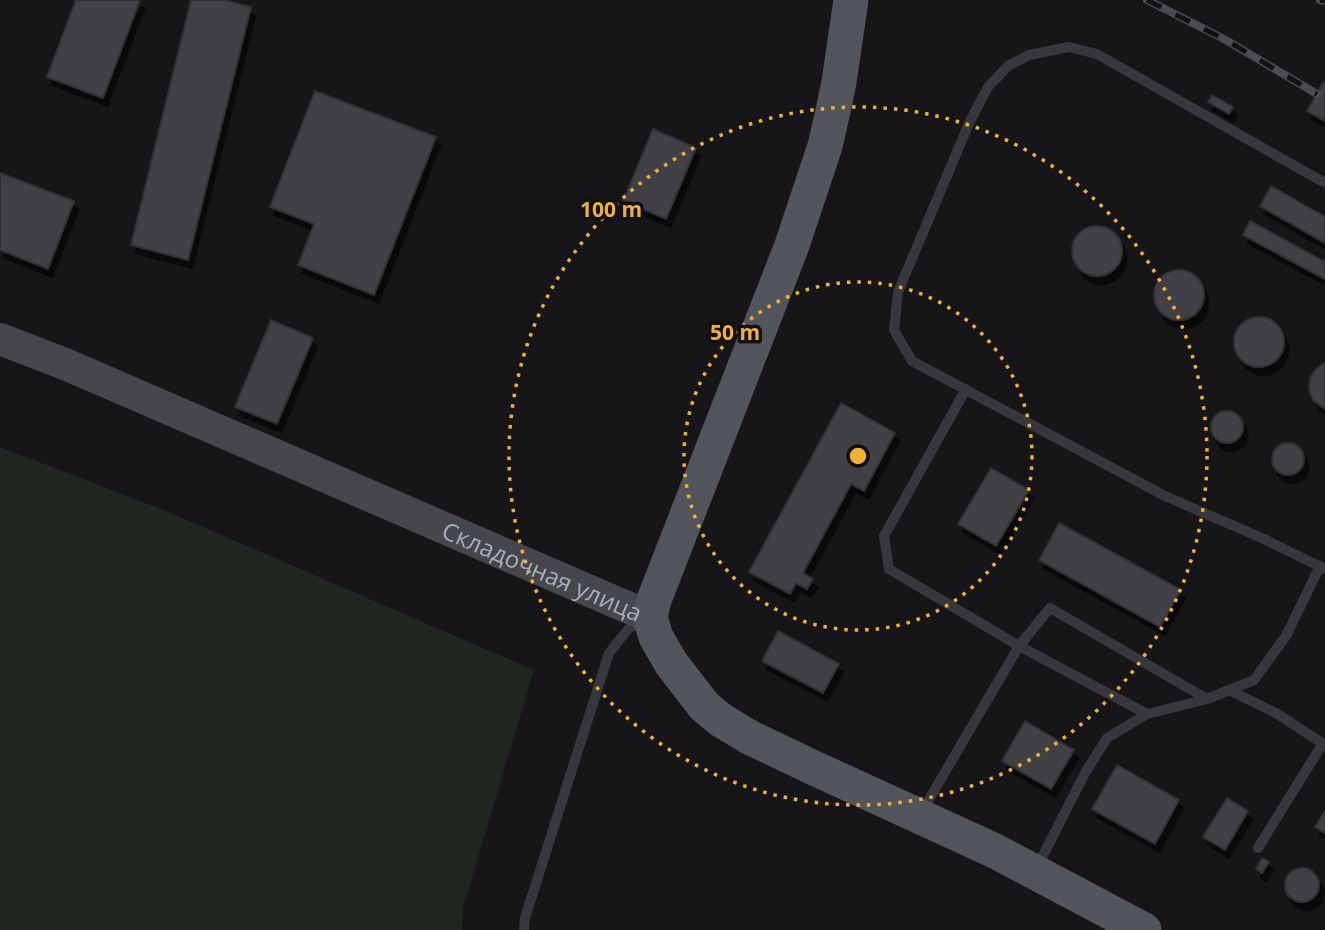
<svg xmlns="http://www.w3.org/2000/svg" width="1325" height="930" font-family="'Open Sans',sans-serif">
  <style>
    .green { fill: #1e261f }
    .building { fill: #404145; stroke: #303034; stroke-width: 2; filter: url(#shadow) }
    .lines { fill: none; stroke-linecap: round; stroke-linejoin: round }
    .service { stroke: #37383d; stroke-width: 10 }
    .secondary { stroke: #45474d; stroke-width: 32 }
    .primary { stroke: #53555c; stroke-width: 35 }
    .rail-casing { stroke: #4a4c52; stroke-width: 8 }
    .rail { stroke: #111113; stroke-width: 5; stroke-dasharray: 16; stroke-linecap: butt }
    .ring { fill: none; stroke: #f2b134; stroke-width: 3.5; stroke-dasharray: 3.5 7 }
    .labels { text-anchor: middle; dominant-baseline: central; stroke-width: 7; stroke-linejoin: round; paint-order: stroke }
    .street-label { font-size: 24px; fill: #a8adb8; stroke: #111113 }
    .centre { fill: #f2b134; stroke: #111113; stroke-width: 3.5 }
    .ring-label { font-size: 21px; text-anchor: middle; font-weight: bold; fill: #f2b134; stroke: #111113; stroke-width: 7; stroke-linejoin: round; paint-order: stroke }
  </style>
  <defs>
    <filter id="shadow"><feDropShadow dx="4.5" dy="8" stdDeviation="0" flood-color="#0009"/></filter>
  </defs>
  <rect width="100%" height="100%" fill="#161618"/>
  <path class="green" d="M 0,447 L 166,511 L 534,670 L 463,908 L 462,930 L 0,930 Z"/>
  <path class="building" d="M 76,0 L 140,0 L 103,98 L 47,77 Z
    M 191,0 L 223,0 L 251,7 L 188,260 L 131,245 Z
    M 1323,83 L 1325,84 L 1325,121 L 1307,111 Z
    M 315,91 L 436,137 L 374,295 L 298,265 L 314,224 L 270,207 Z
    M 1212,95 L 1233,107 L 1229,114 L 1208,102 Z
    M 653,129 L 696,148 L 666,219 L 623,201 Z
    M 0,173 L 74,201 L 48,269 L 0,250 Z
    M 1271,186 L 1325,217 L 1325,243 L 1260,206 Z
    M 1250,221 L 1325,262 L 1325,279 L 1243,235 Z
    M1072 251a25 25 0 1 1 50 0a25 25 0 1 1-50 0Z
    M1154 295a25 25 0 1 1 50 0a25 25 0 1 1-50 0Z
    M1234 342a25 25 0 1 1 50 0a25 25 0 1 1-50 0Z
    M 271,320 L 313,338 L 277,424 L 235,407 Z
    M 1325,363 L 1325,409 L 1314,401 L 1310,393 L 1309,385 L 1311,376 L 1316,369 Z
    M 841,403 L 895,433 L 864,491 L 851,484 L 803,573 L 813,579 L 807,589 L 796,583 L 790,594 L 749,572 Z
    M1211 427a16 16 0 1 1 32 0a16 16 0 1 1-32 0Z
    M1272 459a16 16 0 1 1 32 0a16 16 0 1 1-32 0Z
    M 991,468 L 1029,490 L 996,546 L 958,524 Z
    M 1059,523 L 1181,590 L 1160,627 L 1039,560 Z
    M 778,631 L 839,664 L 823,693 L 762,661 Z
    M 1025,721 L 1074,750 L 1051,789 L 1002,761 Z
    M 1117,765 L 1179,800 L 1155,844 L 1092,809 Z
    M 1227,798 L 1248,811 L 1225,850 L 1203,837 Z
    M 1325,811 L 1325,833 L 1315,827 Z
    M 1262,858 L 1269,862 L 1262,873 L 1256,869 Z
    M1285 885a17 17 0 1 1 34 0a17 17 0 1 1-34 0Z"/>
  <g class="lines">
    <path class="service" d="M 1325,183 L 1097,54 L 1069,47 L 1029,55 L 1008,66 L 988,87 L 970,121 L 898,292 L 894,330 L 912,361 L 1165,496 L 1264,539 L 1325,569
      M 966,389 L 884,536 L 889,569 L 1019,646 L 1147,714
      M 1229,690 L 1276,713 L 1325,745
      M 921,813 L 1019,646 L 1050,608 L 1207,699
      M 1258,848 L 1323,743
      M 1036,869 L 1085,773 L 1107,738 L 1147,714 L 1207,699 L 1254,680 L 1286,636 L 1320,566
      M 524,930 L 525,918 L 609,653 L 629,628 L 642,621"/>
    <path class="secondary" id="s1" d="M 0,339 L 65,364 L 650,617"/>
    <path class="primary" d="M 851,0 L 839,82 L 833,111 L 825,146 L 791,248 L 654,600 L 650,617 L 656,637 L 671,663 L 704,706 L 721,720 L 749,737 L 814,768 L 995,851 L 1144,930"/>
    <defs>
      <path id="rail" d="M 1147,0 L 1224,39 L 1317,94
        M 1320,0 L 1325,1"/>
    </defs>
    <use href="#rail" class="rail-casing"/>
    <use href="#rail" class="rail"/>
  </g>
  <g class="ring">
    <circle cx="858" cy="456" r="174"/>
    <circle cx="858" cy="456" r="349"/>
  </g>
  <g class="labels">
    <g class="street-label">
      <text stroke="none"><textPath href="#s1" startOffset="590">Складочная улица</textPath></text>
    </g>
  </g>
  <circle cx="858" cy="456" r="10" class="centre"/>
  <g class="ring-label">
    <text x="611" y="217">100 m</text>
    <text x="735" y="340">50 m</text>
  </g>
</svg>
